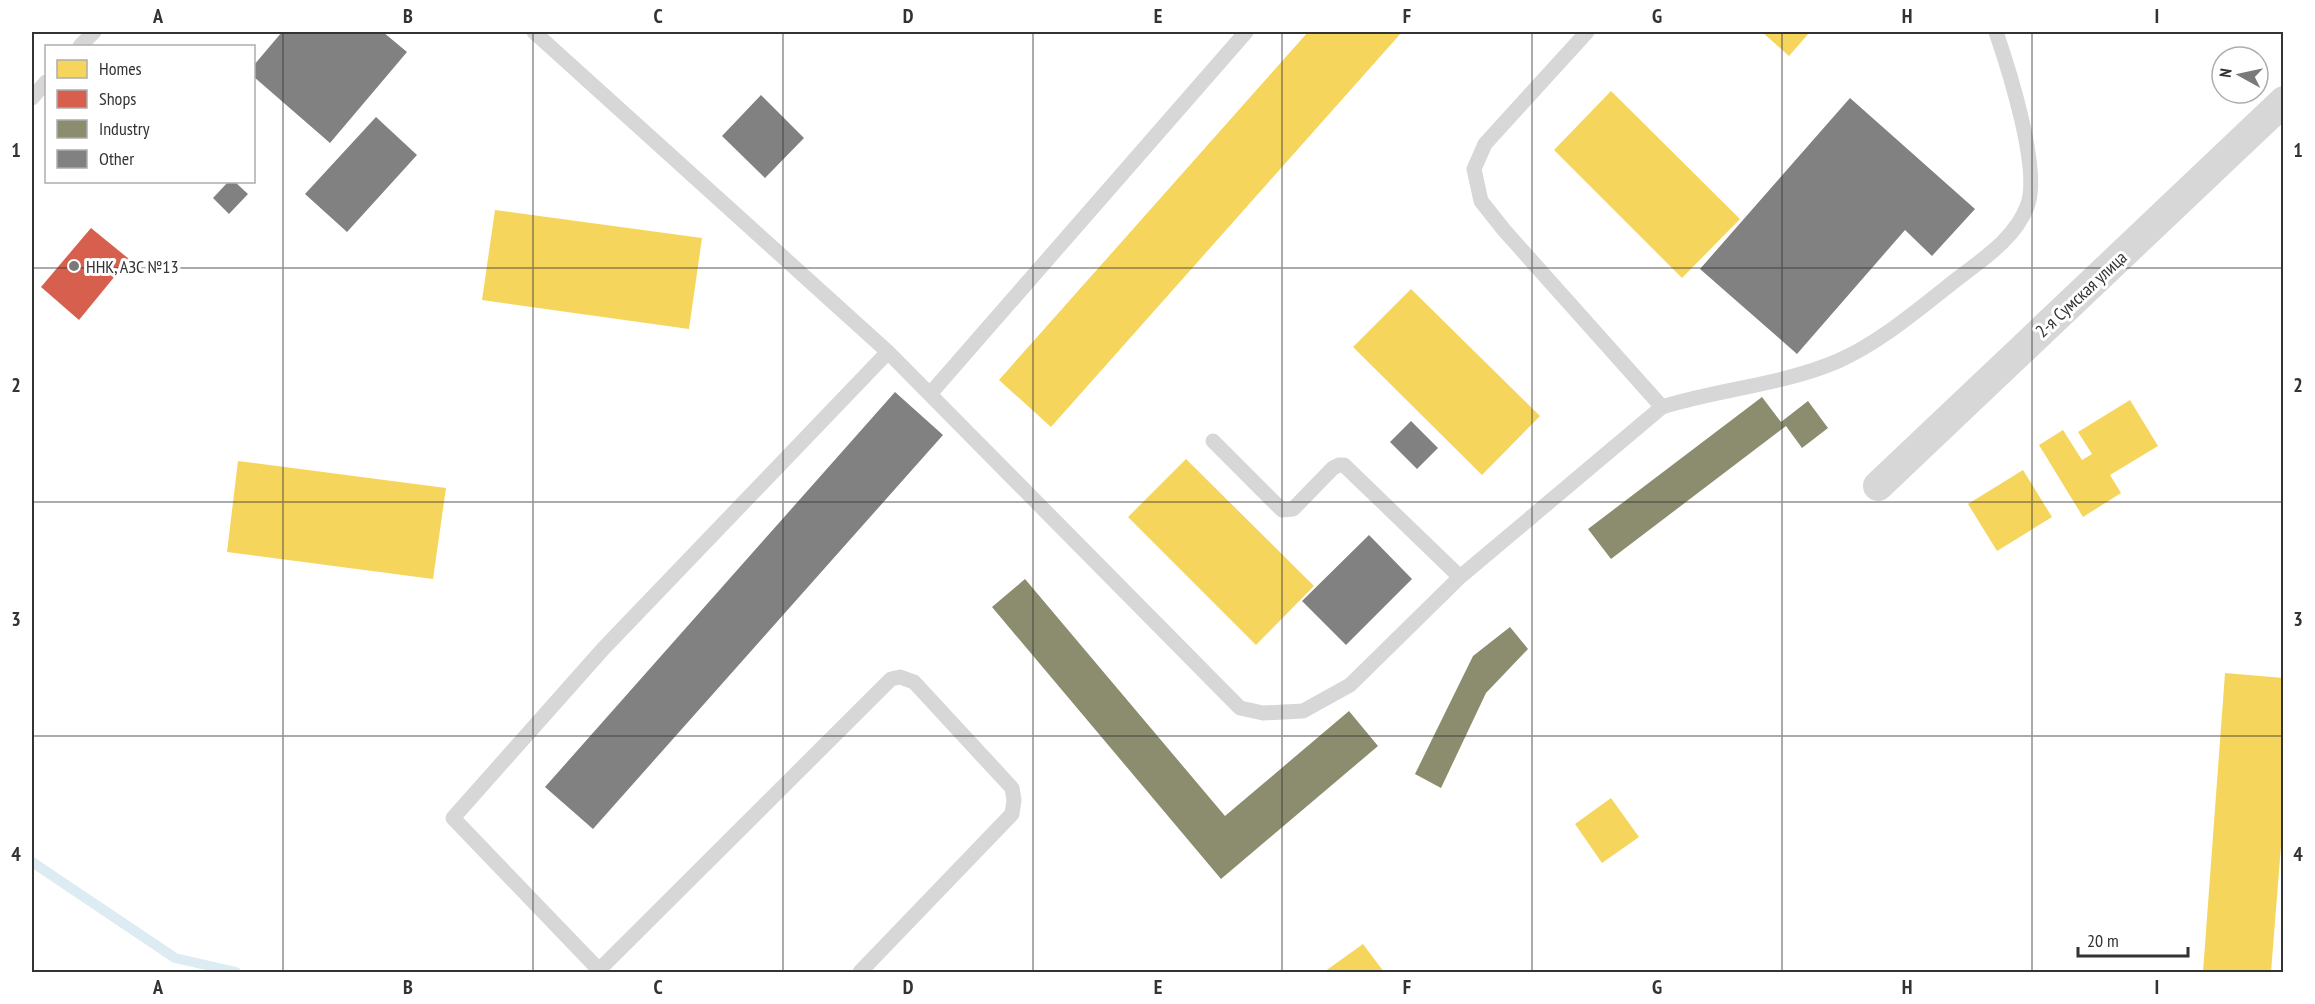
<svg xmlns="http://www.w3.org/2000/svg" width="2315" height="1004" font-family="'PT Sans Narrow',sans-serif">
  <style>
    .homes { fill: #f6d55c }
    .shops { fill: #d6604d }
    .industry { fill: #8c8c6e }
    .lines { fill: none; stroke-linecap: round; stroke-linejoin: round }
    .stream { stroke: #ddebf3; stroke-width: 10 }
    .building { fill: #818181 }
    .lane { stroke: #d7d7d7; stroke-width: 15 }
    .street { stroke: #d7d7d7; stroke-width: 30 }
    .grid { fill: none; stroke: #333; stroke-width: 1.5; stroke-opacity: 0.55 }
    .poi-dot { fill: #7a7a7a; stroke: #fff; stroke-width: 2 }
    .labels { text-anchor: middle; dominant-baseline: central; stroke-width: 6; stroke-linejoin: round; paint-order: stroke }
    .poi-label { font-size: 18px; fill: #333; stroke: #fff; text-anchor: start }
    .street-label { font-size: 18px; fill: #333; stroke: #fff }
    .neatline { fill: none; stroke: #333; stroke-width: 2 }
    .grid-label { font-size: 20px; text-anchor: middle; font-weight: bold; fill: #333 }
  </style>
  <rect width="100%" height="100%" fill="#fff"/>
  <path class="homes" d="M 1308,32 L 1402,32 L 1051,427 L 999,380 Z
    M 1762,32 L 1810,32 L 1789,56 Z
    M 1611,91 L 1740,219 L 1682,278 L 1554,150 Z
    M 495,210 L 702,238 L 689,329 L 482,300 Z
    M 1411,289 L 1540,416 L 1482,475 L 1353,347 Z
    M 2130,400 L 2158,446 L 2110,475 L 2121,493 L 2083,517 L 2039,445 L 2063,430 L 2082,460 L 2092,454 L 2078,432 Z
    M 1186,459 L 1314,586 L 1256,645 L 1128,517 Z
    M 238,461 L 446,488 L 433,579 L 227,552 Z
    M 2023,470 L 2052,517 L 1997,551 L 1968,504 Z
    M 2225,673 L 2284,678 L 2284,808 L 2271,972 L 2203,972 Z
    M 1611,798 L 1639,837 L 1602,863 L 1575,824 Z
    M 1363,944 L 1384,972 L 1324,972 Z"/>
  <path class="shops" d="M 91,228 L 129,259 L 79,320 L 41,287 Z"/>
  <path class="industry" d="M 1762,397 L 1781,422 L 1808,401 L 1828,428 L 1802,448 L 1786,426 L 1611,559 L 1588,529 Z
    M 1025,579 L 1225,816 L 1349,711 L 1378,746 L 1221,879 L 992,607 Z
    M 1510,627 L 1528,649 L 1486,693 L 1441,788 L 1415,774 L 1473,656 Z"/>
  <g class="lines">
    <path class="stream" d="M 32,862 L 175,958 L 236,972"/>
  </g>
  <path class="building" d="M 282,32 L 383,32 L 407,52 L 330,143 L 254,77 L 254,65 Z
    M 761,95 L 804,138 L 765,178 L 722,136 Z
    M 1850,98 L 1975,209 L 1932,256 L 1905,230 L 1797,354 L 1700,269 Z
    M 376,117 L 417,155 L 347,232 L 305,194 Z
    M 228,182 L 235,182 L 248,194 L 229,214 L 213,198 Z
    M 895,392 L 943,435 L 593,829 L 545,787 Z
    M 1411,421 L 1438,448 L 1417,469 L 1390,442 Z
    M 1369,535 L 1412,579 L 1346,645 L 1302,601 Z"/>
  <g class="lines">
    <path class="lane" d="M 534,32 L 888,352 L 1240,708 L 1263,713 L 1303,711 L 1350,685 L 1460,577 L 1662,407 C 1719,389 1782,385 1838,361 C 1883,341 1922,306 1961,276 C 1986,257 2017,236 2028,204 C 2040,167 2009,70 1996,32
      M 1587,32 L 1485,144 L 1474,169 L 1481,201 L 1504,230 L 1662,407
      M 80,46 L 94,32
      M 32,98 L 46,82
      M 930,394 L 1246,32
      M 1213,441 L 1282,510 L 1293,509 L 1333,468 L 1339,465 L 1344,465 L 1460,577
      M 599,970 L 891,679 L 900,677 L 914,682 L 1012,788 L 1014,800 L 1012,814 L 860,972
      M 601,972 L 453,818 L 603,649 L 888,352"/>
    <path class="street" d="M 1878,486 L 2284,101"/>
  </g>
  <path class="grid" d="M 283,32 L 283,972M 533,32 L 533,972M 783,32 L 783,972M 1033,32 L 1033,972M 1282,32 L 1282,972M 1532,32 L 1532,972M 1782,32 L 1782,972M 2032,32 L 2032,972M 32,268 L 2284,268M 32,502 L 2284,502M 32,736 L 2284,736"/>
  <circle class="poi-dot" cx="74" cy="266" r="6"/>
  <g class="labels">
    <g class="poi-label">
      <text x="86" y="266">ННК, АЗС №13</text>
    </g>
    <g class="street-label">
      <text transform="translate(2081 294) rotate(-43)">2-я Сумская улица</text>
    </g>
  </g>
  <rect width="2315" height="1004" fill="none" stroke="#ffffff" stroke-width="66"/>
  <rect x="45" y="45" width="210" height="138" fill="#ffffff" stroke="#adadad" stroke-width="1.5"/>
  <rect x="57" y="60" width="30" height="18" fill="#f6d55c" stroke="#adadad" stroke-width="1.5"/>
  <text x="99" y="75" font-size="18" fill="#333333">Homes</text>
  <rect x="57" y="90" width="30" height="18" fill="#d6604d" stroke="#adadad" stroke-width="1.5"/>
  <text x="99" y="105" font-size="18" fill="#333333">Shops</text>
  <rect x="57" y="120" width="30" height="18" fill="#8c8c6e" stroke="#adadad" stroke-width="1.5"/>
  <text x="99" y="135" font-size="18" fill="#333333">Industry</text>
  <rect x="57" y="150" width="30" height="18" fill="#818181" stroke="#adadad" stroke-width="1.5"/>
  <text x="99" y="165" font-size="18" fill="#333333">Other</text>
  <g transform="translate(2240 75) rotate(278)"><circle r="28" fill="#ffffff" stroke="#adadad" stroke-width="1.5"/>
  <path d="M0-4.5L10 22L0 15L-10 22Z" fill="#7a7a7a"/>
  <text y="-9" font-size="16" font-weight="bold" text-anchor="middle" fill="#333333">N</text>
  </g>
  <path d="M2078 947v9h110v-9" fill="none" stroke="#333333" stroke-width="3"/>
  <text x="2087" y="947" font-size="18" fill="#333333" stroke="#ffffff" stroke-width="4.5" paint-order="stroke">20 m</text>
  <rect x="33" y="33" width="2249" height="938" class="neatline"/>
  <g class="grid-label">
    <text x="158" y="23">A</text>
    <text x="408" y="23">B</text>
    <text x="658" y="23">C</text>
    <text x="908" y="23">D</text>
    <text x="1158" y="23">E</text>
    <text x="1407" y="23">F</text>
    <text x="1657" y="23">G</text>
    <text x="1907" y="23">H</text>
    <text x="2157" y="23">I</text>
    <text x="16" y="157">1</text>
    <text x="2298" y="157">1</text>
    <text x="16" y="392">2</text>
    <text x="2298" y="392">2</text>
    <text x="16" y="626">3</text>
    <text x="2298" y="626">3</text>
    <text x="16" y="861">4</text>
    <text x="2298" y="861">4</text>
    <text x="158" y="994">A</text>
    <text x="408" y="994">B</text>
    <text x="658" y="994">C</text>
    <text x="908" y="994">D</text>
    <text x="1158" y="994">E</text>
    <text x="1407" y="994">F</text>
    <text x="1657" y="994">G</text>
    <text x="1907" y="994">H</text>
    <text x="2157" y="994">I</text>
  </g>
</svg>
